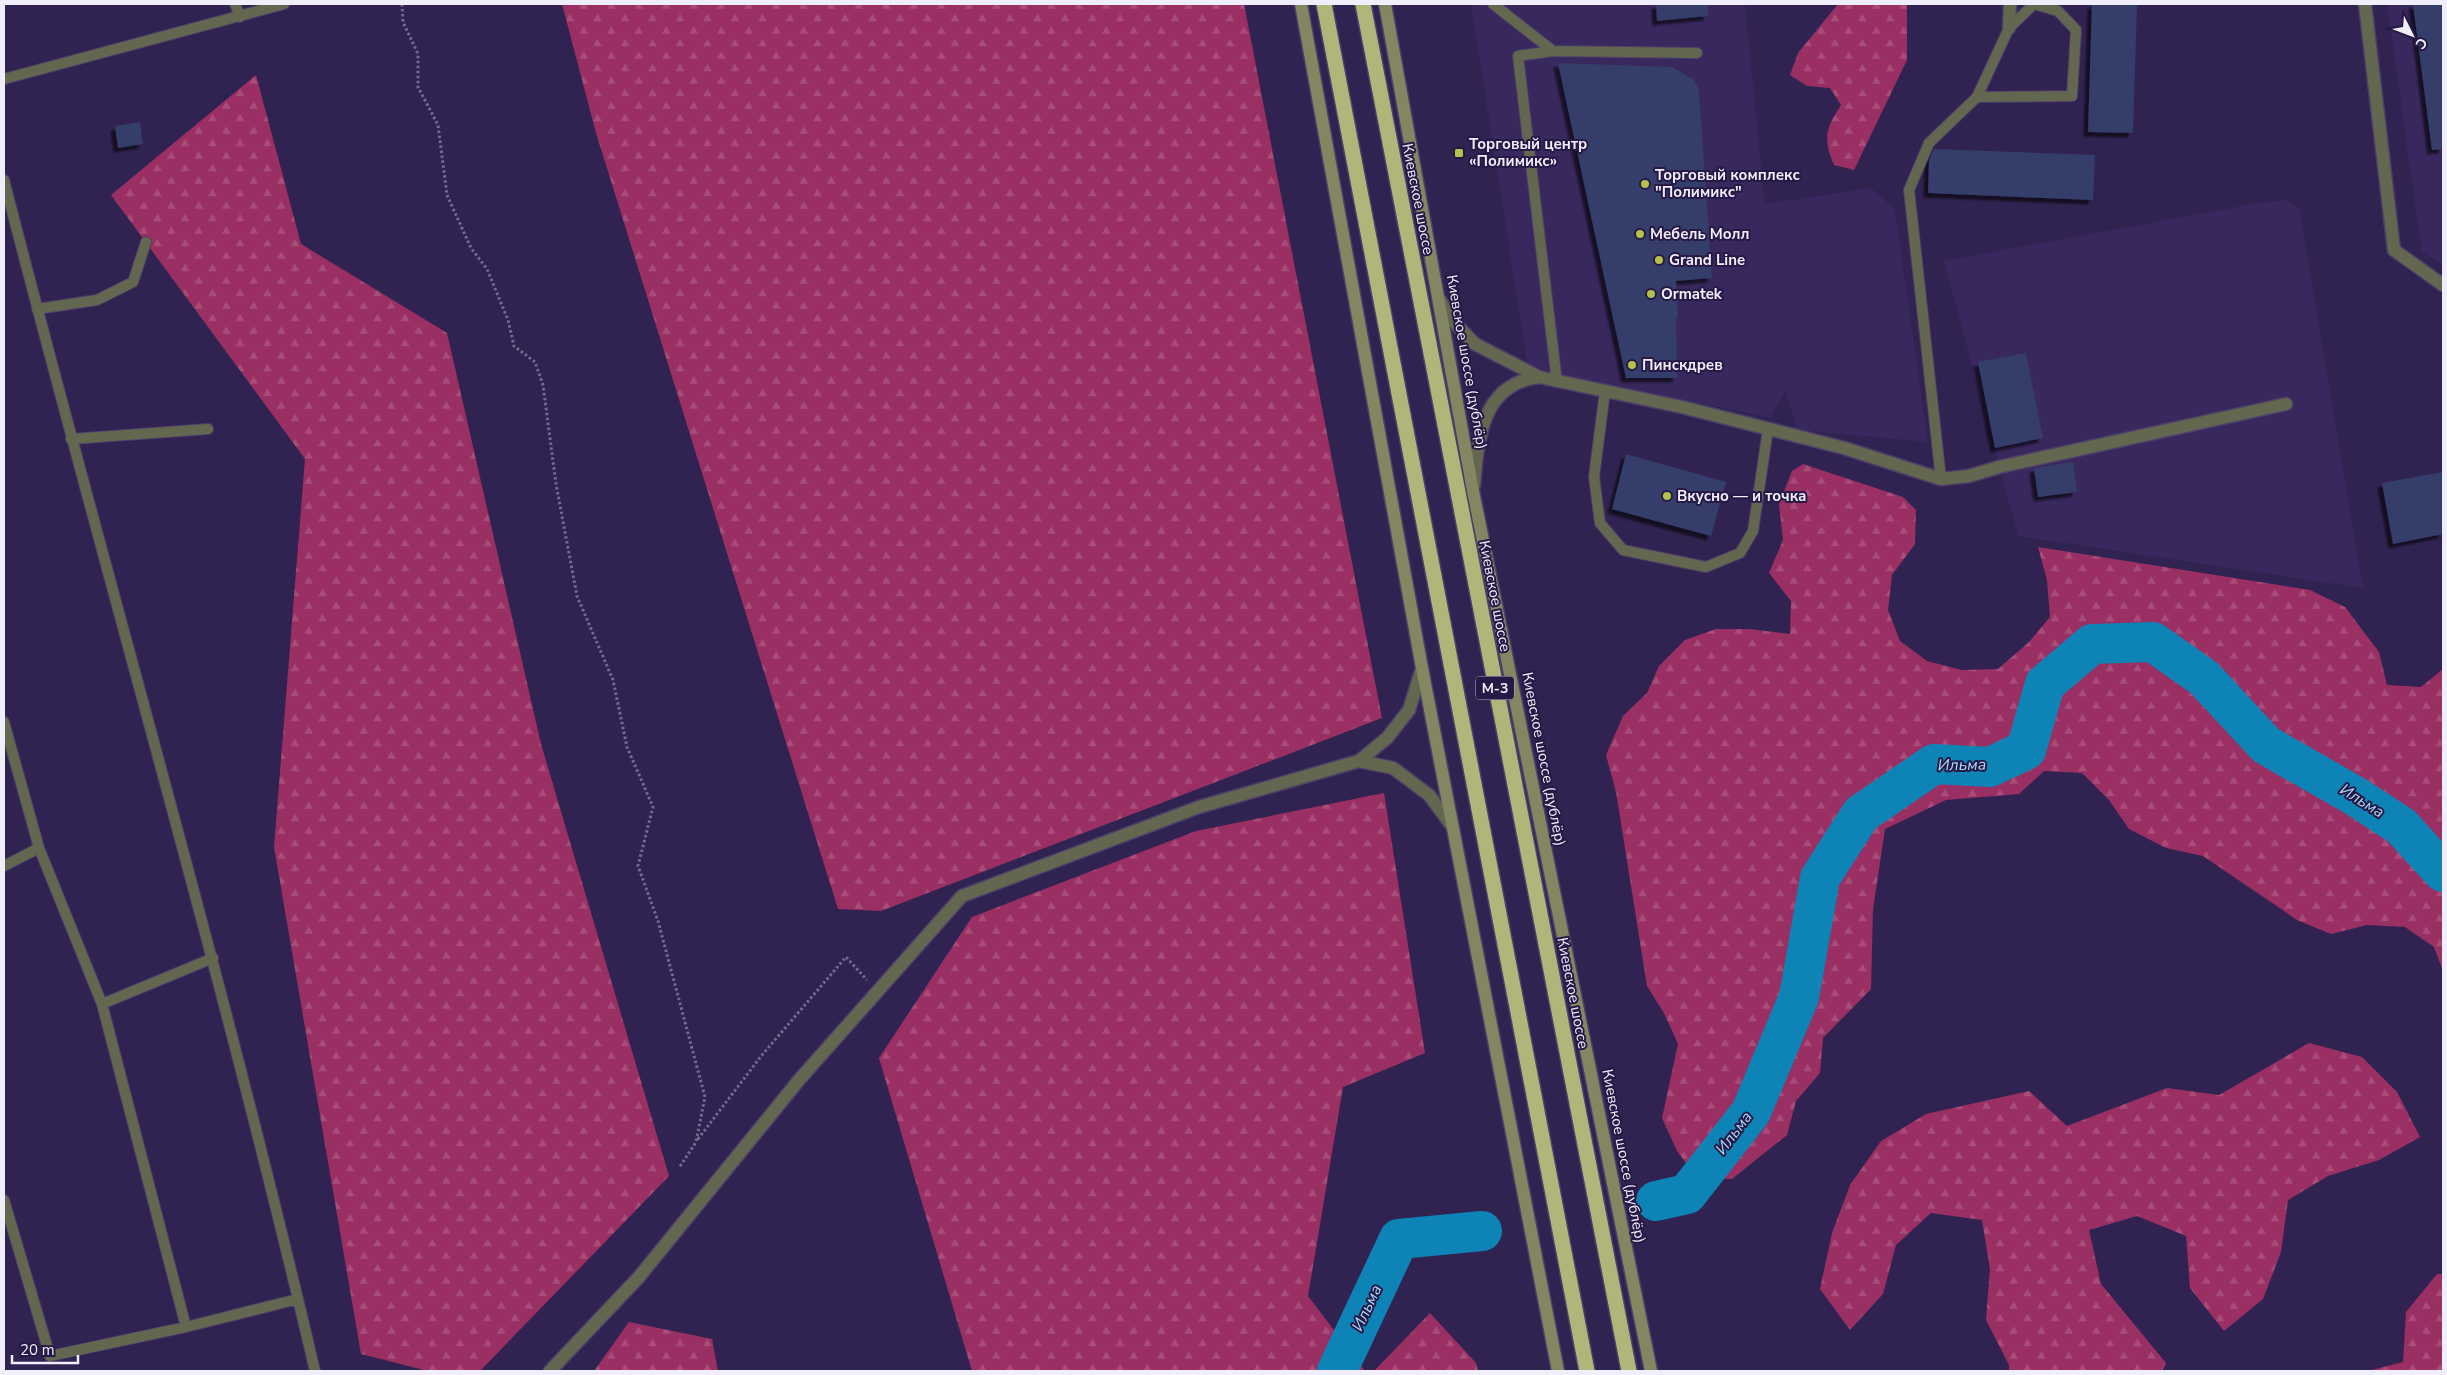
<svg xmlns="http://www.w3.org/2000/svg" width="2447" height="1375" font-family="'Nunito Sans',sans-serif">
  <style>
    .built { fill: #38285e }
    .forest { fill: url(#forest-firs) }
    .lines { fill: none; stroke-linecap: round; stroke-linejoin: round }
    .river { stroke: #0e84b6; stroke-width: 40 }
    .building { fill: #343c6b; filter: url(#shadow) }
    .lane-casing { stroke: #4c3f69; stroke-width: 12 }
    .street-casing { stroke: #4c3f69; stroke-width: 15 }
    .secondary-casing { stroke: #4c3f69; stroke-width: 15 }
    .highway-casing { stroke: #4c3f69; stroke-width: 18 }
    .path { stroke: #756b8d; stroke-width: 3; stroke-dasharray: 2.5 2.5; stroke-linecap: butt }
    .lane { stroke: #63674f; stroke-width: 10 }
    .street { stroke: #63674f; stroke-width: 12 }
    .secondary { stroke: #828761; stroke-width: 12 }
    .highway { stroke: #aeb67a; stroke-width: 15 }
    .poi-dot { fill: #b5c249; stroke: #271946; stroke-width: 2 }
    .labels { text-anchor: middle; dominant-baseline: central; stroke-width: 4; stroke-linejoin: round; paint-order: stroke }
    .shield { fill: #271946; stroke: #b4aec5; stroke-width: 1 }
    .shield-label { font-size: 14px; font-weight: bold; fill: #f1eefb }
    .poi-label { font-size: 15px; font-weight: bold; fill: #f1eefb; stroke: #271946; text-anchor: start }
    .street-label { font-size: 15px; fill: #f1eefb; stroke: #271946 }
    .water-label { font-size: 16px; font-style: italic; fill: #a6ddfd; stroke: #271946 }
  </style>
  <defs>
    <pattern id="forest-firs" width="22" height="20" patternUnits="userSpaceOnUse" patternTransform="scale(1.25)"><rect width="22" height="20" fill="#992f62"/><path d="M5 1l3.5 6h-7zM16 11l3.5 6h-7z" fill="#a84d79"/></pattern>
    <filter id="shadow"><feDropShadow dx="-4.5" dy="4.5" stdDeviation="1" flood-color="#0009"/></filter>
  </defs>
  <rect width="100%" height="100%" fill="#312351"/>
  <path class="built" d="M 1471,4 L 1745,4 L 1765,204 L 1871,188 L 1895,209 L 1928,442 L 1798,430 L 1785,391 L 1770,418 L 1528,367 Z
    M 2387,4 L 2443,4 L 2443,265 L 2422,252 Z
    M 2287,200 L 2299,208 L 2363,588 L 2018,536 L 1944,261 L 2259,203 Z"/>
  <path class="forest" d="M 562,4 L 1244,4 L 1382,718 L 881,911 L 838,909 L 596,133 Z
    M 1838,4 L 1907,4 L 1907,60 L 1854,170 L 1834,165 C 1823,137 1825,130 1841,105 L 1830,88 L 1807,86 L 1790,75 L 1798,53 Z
    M 256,75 L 301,244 L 447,333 L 541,744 L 669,1176 L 480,1371 L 428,1371 L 361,1354 L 274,847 L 305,459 L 111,195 Z
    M 1803,464 L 1903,497 L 1916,510 L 1915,544 L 1892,575 L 1888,610 L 1900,641 L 1927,661 L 1962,670 L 1998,669 L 2029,642 L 2050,617 L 2047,580 L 2038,547 L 2310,590 L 2345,607 L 2379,652 L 2387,685 L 2421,687 L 2443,669 L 2443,971 L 2434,947 L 2405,927 L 2367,925 L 2331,934 L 2297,920 L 2203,856 L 2166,848 L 2129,829 L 2109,800 L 2082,773 L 2044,771 L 2019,794 L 1946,800 L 1885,829 L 1873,909 L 1871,989 L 1823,1038 L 1820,1073 L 1796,1101 L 1787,1135 L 1732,1179 L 1697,1178 L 1677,1151 L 1662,1118 L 1678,1044 L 1664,1013 L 1647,986 L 1616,792 L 1606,755 L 1623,716 L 1647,693 L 1659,666 L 1685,640 L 1716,629 L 1750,629 L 1790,634 L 1791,601 L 1769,573 L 1783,540 L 1779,504 L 1792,471 Z
    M 1384,793 L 1425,1053 L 1343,1087 L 1308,1296 L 1365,1371 L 972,1371 L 879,1058 L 972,917 L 1196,831 Z
    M 2309,1043 L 2362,1057 L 2397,1092 L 2420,1137 L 2379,1160 L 2328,1176 L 2288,1200 L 2281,1252 L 2263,1299 L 2224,1331 L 2190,1288 L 2186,1236 L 2137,1216 L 2089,1230 L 2101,1284 L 2166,1363 L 2162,1371 L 2009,1371 L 2009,1365 L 1986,1320 L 1990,1269 L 1982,1220 L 1931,1213 L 1896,1245 L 1883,1294 L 1850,1330 L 1820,1289 L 1832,1233 L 1850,1185 L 1881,1141 L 1926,1114 L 2029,1091 L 2067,1126 L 2167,1088 L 2219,1095 Z
    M 2437,1274 L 2443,1274 L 2443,1371 L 2368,1371 L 2403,1362 L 2406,1312 Z
    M 1430,1313 L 1476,1363 L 1478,1371 L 1374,1371 Z
    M 629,1322 L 712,1339 L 718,1371 L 594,1371 Z"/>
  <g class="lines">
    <path class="river" d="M 1656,1201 L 1687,1194 L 1751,1112 L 1799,997 L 1820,878 L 1861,814 L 1934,764 L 1990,767 L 2026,750 L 2045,684 L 2092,644 L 2153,642 L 2204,678 L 2266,745 L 2355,796 L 2401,826 L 2443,872
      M 1337,1371 L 1399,1239 L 1482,1231"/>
  </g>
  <path class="building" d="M 1656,4 L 1708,4 L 1708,16 L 1657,21 Z
    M 2092,4 L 2137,4 L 2133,133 L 2088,132 Z
    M 2413,4 L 2443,4 L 2443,149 L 2432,150 Z
    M 1558,63 L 1672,67 L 1694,80 L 1699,90 L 1712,278 L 1676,281 L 1678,318 L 1676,318 L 1677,378 L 1626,378 Z
    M 140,122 L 143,144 L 118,148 L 115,126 Z
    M 1934,149 L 2095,155 L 2093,200 L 1928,193 L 1929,160 Z
    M 2026,353 L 2043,438 L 1995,448 L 1978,362 Z
    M 1626,454 L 1726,482 L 1711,536 L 1612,509 Z
    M 2073,462 L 2077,492 L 2038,497 L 2034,468 Z
    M 2443,472 L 2443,534 L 2393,544 L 2382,483 Z"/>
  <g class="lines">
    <defs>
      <path id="lane" d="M 235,4 L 240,17
        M 1493,4 L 1553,51
        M 4,79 L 284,4
        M 4,180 C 106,578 222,972 315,1371
        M 37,309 L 97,300 L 133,282 L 146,242
        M 1557,382 L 1518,56 L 1553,51 L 1697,53
        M 1605,391 L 1594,477 L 1600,523 L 1623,550 L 1706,567 L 1740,553 L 1753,531 L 1768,429
        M 71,439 L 208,429
        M 1941,479 L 1909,190 L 1929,143 L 1977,97 L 2009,28 L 2034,4 L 2058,11 L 2076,30 L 2072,96 L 1977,97
        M 4,722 L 39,848 L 102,1004 L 186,1327
        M 4,866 L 39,848
        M 102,1004 L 213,958
        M 4,1200 L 50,1356 L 186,1327 L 298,1299"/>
      <path id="street" d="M 2365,4 L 2394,250 L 2443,285
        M 2009,28 L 2010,4
        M 1440,300 L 1451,319 L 1475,344 L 1539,377 L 1682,407 L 1844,448 L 1941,479 L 1969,476 L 1999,467 L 2286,404
        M 1474,485 C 1478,438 1482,384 1539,377
        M 1359,761 L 1393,768 L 1429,795 L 1452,826
        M 550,1371 L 639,1277 L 799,1080 L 962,896 L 1199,807 L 1359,761 L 1387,738 L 1409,710 L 1422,668"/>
      <path id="secondary" d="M 1301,4 L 1422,668 L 1558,1371
        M 1385,4 L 1473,491 L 1651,1371"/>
      <path id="highway" d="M 1324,4 L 1587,1371
        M 1363,4 L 1629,1371"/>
    </defs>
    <use href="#lane" class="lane-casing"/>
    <use href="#street" class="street-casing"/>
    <use href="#secondary" class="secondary-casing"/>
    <use href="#highway" class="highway-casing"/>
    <path class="path" d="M 402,4 L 403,22 L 418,54 L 418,87 L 438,125 L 447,195 L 471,248 L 487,269 L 508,320 L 514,346 L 535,362 L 543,385 L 556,484 L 577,596 L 613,680 L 627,747 L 653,807 L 638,866 L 658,921 L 705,1097 L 696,1142 L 679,1168
      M 698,1139 L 762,1055 L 846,957 L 867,980"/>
    <use href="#lane" class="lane"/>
    <use href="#street" class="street"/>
    <use href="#secondary" class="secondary"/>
    <use href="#highway" class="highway"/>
  </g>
  <g class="poi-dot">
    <rect x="1454" y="148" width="10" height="10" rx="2.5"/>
    <circle cx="1645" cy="184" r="5"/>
    <circle cx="1640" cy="234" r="5"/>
    <circle cx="1659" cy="260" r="5"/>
    <circle cx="1651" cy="294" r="5"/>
    <circle cx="1632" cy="365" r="5"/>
    <circle cx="1667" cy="496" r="5"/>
  </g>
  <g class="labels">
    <rect class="shield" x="1476" y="676.5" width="38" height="23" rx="4"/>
    <g class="shield-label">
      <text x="1495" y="688">М-3</text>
    </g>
    <g class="poi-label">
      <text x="1469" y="144">Торговый центр<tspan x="1469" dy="17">«Полимикс»</tspan></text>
      <text x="1655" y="175">Торговый комплекс<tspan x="1655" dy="17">"Полимикс"</tspan></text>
      <text x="1650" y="234">Мебель Молл</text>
      <text x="1669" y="260">Grand Line</text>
      <text x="1661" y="294">Ormatek</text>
      <text x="1642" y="365">Пинскдрев</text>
      <text x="1677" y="496">Вкусно — и точка</text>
    </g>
    <g class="street-label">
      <text transform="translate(1418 199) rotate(79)">Киевское шоссе</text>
      <text transform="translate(1467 362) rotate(80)">Киевское шоссе (дублёр)</text>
      <text transform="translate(1495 596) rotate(79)">Киевское шоссе</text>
      <text transform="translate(1544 759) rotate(79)">Киевское шоссе (дублёр)</text>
      <text transform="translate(1573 993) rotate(79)">Киевское шоссе</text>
      <text transform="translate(1624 1156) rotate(79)">Киевское шоссе (дублёр)</text>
    </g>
    <g class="water-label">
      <text transform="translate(1962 765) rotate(-1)">Ильма</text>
      <text transform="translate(2362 801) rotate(32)">Ильма</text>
      <text transform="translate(1734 1133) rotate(-53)">Ильма</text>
      <text transform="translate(1367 1308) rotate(-65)">Ильма</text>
    </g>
  </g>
  <rect width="2447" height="1375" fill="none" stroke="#f1eefb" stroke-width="10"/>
  <g transform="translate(2412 35) rotate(132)" stroke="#271946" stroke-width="4" paint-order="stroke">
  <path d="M0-4L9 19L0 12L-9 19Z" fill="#f1eefb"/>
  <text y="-8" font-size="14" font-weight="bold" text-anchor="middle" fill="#f1eefb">С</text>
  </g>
  <path d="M12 1355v8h66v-8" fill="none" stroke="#f1eefb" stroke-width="2.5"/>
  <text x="20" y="1355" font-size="15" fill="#f1eefb" stroke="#271946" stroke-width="4" paint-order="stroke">20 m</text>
</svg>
